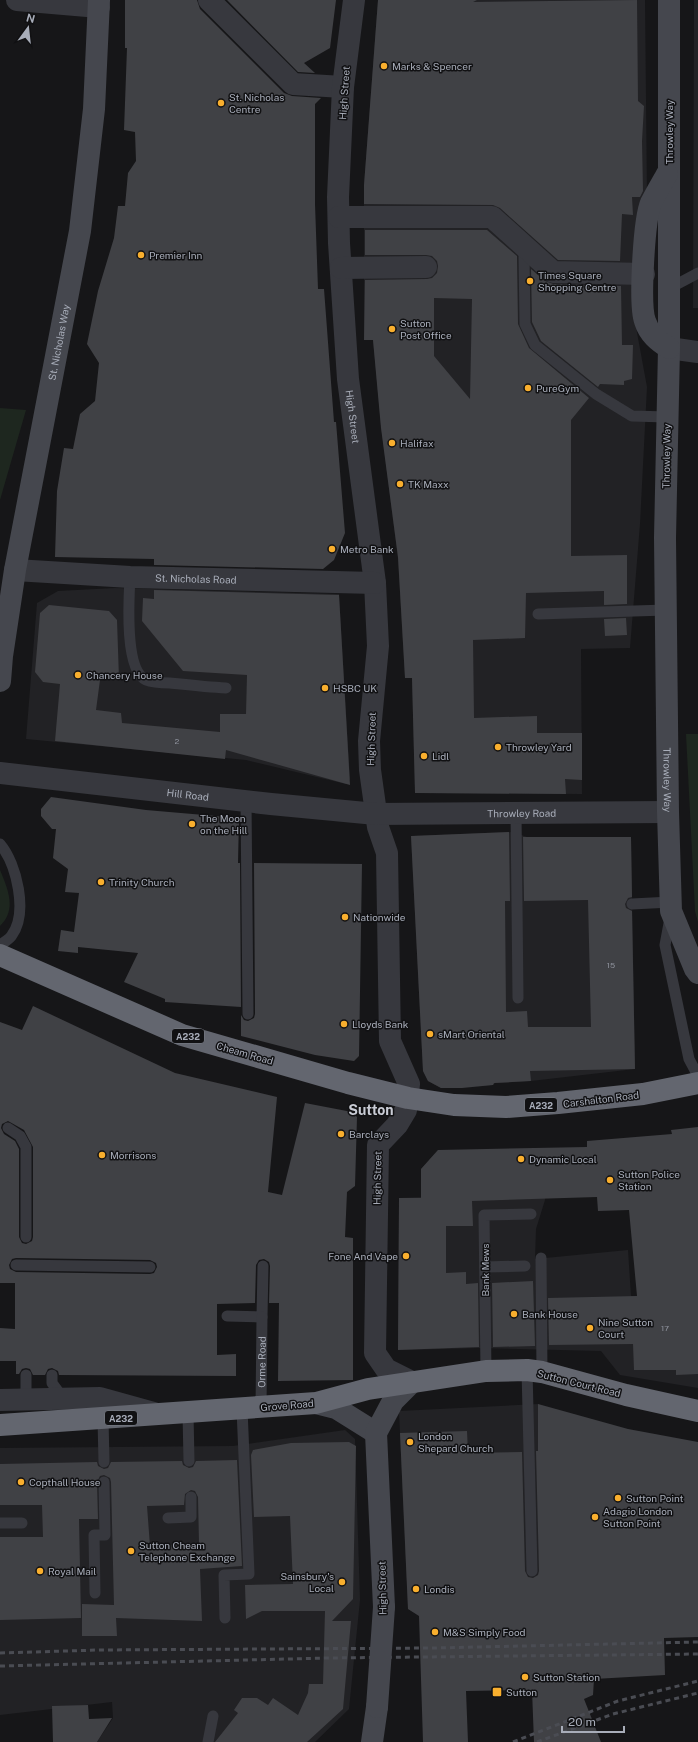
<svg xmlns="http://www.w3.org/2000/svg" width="698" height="1742" font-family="'Public Sans',sans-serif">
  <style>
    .built { fill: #222225 }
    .green { fill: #1e271f }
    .building { fill: #404145; fill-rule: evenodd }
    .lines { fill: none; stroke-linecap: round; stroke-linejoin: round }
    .lane { stroke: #37383e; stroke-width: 11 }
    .street { stroke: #37383e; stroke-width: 22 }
    .secondary { stroke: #45474e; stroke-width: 22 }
    .highway { stroke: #63666f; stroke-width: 22 }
    .rail { stroke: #4a4c53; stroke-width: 3; stroke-dasharray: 5 4; stroke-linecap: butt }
    .secondary-bridge { stroke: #45474e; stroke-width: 22 }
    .poi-dot { fill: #f9af2e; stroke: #111113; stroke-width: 1.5 }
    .labels { text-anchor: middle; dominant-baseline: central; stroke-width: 3; stroke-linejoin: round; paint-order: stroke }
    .number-label { font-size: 8px; fill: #8e929c }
    .shield { fill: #111113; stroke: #7b7e87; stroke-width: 1 }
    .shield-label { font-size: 9px; font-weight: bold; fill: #a8adb9 }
    .poi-label { font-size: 10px; fill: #a8adb9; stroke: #111113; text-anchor: start }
    .street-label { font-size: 10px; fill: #a8adb9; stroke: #111113 }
    .district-label { font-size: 14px; font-weight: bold; fill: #c9ccd5; stroke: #111113 }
  </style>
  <rect width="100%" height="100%" fill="#161618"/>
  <path class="built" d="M 378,0 L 645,0 L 647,198 L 636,327 L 647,387 L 640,524 L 630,648 L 581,649 L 582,794 L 415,793 L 412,678 L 405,678 L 398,559 L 381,426 L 373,340 L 364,340 L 364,185 Z
    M 694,0 L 698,0 L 698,308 L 693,308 Z
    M 115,588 L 339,594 L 350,779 L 346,784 L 246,760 L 26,739 L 37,603 L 58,591 Z
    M 513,832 L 527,837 L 631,837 L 635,1069 L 531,1081 L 495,1083 L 493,1085 L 441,1088 L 428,1081 L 423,1071 L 411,836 Z
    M 438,1150 L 542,1150 L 545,1200 L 536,1229 L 535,1259 L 628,1250 L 631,1296 L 698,1295 L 698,1388 L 620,1375 L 601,1351 L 478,1348 L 402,1350 L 398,1347 L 399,1198 L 421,1197 L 421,1169 Z
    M 538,1404 L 539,1555 L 552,1613 L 415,1613 L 408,1609 L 399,1411 Z
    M 345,1430 L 355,1439 L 360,1600 L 349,1709 L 315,1742 L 97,1742 L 113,1718 L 112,1702 L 0,1715 L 0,1448 L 233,1446 Z"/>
  <path class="green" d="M 0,408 L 26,410 L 0,500 Z
    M 686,734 L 698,734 L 698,922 L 695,911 Z
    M 0,870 C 8,889 17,910 0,926 Z"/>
  <path class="building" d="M 125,0 L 197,0 L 200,9 L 284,93 L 292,96 L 321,98 L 315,104 L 315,204 L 318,289 L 324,289 L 334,422 L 336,422 L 345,533 L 334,560 L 323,569 L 154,565 L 154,559 L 55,557 L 57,491 L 64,448 L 73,449 L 80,414 L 95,401 L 99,363 L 87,344 L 98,291 L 114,238 L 118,206 L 125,206 L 128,173 L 136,161 L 135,132 L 124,130 L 127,48 L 125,48 Z
    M 227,0 L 336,0 L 330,48 L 304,63 L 315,73 L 298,72 Z
    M 378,0 L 477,0 L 473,2 L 637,0 L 638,101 L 644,106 L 642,141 L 643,191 L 640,197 L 632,197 L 633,215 L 622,214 L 620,261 L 558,260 L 500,208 L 493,205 L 364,204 L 364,185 Z
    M 365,230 L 487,230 L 517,256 L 518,324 L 529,348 L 589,398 L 571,420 L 571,556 L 627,555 L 627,604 L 604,605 L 604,591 L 526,593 L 525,638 L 473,640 L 474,718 L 537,716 L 537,733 L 582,733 L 582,780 L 565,779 L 566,794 L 415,793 L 412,678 L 405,678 L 398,557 L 381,428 L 373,340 L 364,340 L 365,280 L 427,279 L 432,278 L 437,273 L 438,266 L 437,261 L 432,256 L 426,255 L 365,255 ZM 434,298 L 472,299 L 470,399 L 434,356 Z
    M 531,269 L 545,281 L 553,284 L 621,286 L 622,345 L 633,345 L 632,379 L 624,381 L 624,385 L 600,384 L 598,387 L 541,341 L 532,322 Z
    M 154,590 L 339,595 L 350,785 L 226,750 L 225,759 L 55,741 L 60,684 L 43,682 L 35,672 L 40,613 L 49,605 L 109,611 L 117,620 L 119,679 L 100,680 L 96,710 L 121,713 L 122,723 L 220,732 L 220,714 L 246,714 L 247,675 L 183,671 L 142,621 L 143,598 L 154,599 Z
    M 626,618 L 627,635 L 605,636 L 604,619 Z
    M 51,797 L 146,810 L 239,818 L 238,863 L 240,863 L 241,1007 L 165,1002 L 165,999 L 124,982 L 138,953 L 78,947 L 78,953 L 58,951 L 61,930 L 74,932 L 79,893 L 65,892 L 68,869 L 53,858 L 56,829 L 52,829 L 41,816 L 41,809 Z
    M 509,832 L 510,901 L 505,901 L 506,1012 L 527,1011 L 528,1027 L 591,1027 L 588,900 L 524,901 L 523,837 L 631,837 L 632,897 L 628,898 L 625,904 L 626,908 L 632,911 L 635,1069 L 530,1071 L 531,1081 L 494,1083 L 493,1085 L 462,1088 L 441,1088 L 428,1081 L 423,1071 L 411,836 Z
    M 254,863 L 362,864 L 359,1056 L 354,1061 L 315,1055 L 241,1036 L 241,1015 L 244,1020 L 248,1021 L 254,1018 L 255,1014 Z
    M 33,1006 L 175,1073 L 277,1097 L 268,1192 L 282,1195 L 305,1103 L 352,1112 L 357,1117 L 355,1186 L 347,1192 L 345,1237 L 353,1238 L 353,1380 L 278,1381 L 279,1303 L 269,1303 L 270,1266 L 269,1262 L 264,1259 L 259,1260 L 256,1265 L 255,1303 L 217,1304 L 217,1355 L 236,1354 L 236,1376 L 59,1375 L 58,1371 L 52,1368 L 48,1369 L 45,1375 L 33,1375 L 30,1369 L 26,1368 L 22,1369 L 19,1374 L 16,1374 L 16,1361 L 0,1361 L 0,1328 L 15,1329 L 15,1283 L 0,1283 L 0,1022 L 22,1030 ZM 8,1121 L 24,1130 L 33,1147 L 33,1237 L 32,1241 L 26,1244 L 22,1243 L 19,1237 L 19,1149 L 15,1141 L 4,1134 L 1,1128 L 2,1124 ZM 16,1258 L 150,1260 L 156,1263 L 157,1267 L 154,1273 L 150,1274 L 16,1272 L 10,1269 L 9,1265 L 12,1259 Z
    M 698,1127 L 698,1374 L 676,1375 L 676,1370 L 634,1370 L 633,1344 L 549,1345 L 548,1298 L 637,1296 L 629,1210 L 598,1211 L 597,1197 L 472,1201 L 473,1226 L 446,1226 L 446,1273 L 466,1272 L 466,1284 L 478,1283 L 479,1347 L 398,1350 L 399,1198 L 421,1198 L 421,1169 L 438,1150 L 587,1147 L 587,1141 L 672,1134 L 671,1130 Z
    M 533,1281 L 535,1346 L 493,1347 L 492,1283 Z
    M 538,1404 L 628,1429 L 698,1442 L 698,1637 L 664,1638 L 665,1675 L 594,1679 L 593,1695 L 584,1699 L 601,1742 L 534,1742 L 532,1690 L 466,1691 L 468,1742 L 423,1742 L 419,1616 L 408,1609 L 400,1433 L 467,1431 L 468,1453 L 522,1452 L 525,1571 L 528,1577 L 533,1578 L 538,1575 L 539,1571 L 536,1451 L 538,1451 Z
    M 349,1442 L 356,1446 L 353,1599 L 332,1621 L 351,1621 L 343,1709 L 307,1742 L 215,1742 L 238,1713 L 234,1710 L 242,1698 L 257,1698 L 268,1705 L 273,1698 L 298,1715 L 308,1693 L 309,1684 L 323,1684 L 325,1611 L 262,1611 L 246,1619 L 245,1585 L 293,1584 L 290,1516 L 254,1517 L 251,1455 L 253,1450 L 291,1443 Z
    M 237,1460 L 242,1566 L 200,1569 L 202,1621 L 116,1618 L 117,1636 L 82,1636 L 82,1604 L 114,1605 L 111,1482 L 110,1478 L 104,1475 L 100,1476 L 97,1482 L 98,1519 L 79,1519 L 81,1618 L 0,1620 L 0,1537 L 43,1537 L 42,1505 L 0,1505 L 0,1464 L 97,1462 L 98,1466 L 104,1469 L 108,1468 L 111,1462 L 182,1461 L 183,1465 L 189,1468 L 193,1467 L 196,1461 ZM 191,1490 L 195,1491 L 198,1497 L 199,1543 L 150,1546 L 147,1506 L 184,1505 L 185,1494 Z
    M 88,1705 L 89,1719 L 112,1718 L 97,1742 L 53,1742 L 52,1706 Z"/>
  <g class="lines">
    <g class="lane">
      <path d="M 524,255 L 525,324 L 535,345 L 596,394 L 632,416 L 667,417"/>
      <path d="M 668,289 L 698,273"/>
      <path d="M 130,577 C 129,597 124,670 146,680 C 153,683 163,683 170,683 C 189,685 207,687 226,688"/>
      <path d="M 538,614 L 666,610"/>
      <path d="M 246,801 L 248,1014"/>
      <path d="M 516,813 L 518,998"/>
      <path d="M 0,844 C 17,864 28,913 12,935 C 10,939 4,942 0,945"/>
      <path d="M 632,904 L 671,902"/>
      <path d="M 670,918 L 665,945 L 689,1059 L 698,1076"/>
      <path d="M 8,1128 L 20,1136 L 26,1147 L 26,1237"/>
      <path d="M 541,1258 L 542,1372"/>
      <path d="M 16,1265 L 150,1267"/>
      <path d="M 485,1267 L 525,1266"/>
      <path d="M 227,1316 L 262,1317 L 263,1266"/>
      <path d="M 527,1370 L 532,1571"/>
      <path d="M 486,1371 L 484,1215 L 531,1214"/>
      <path d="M 52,1375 L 52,1383 L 63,1398"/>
      <path d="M 26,1399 L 26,1375"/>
      <path id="s1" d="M 261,1408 L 262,1317"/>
      <path d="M 188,1413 L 189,1461"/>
      <path d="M 103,1419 L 104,1462"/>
      <path d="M 168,1518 L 191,1517 L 191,1497"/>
      <path d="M 0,1523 L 22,1523"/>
      <path d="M 95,1593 L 94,1535 L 105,1535 L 104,1482"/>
      <path d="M 225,1618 L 224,1575 L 249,1574 L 242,1409"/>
      <path d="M 208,1742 L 213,1716"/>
    </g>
    <g class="street">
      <path d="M 17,0 L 99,7"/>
      <path d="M 209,0 L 293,84 L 343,87"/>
      <path id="s2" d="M 354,0 L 343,87 L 338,197 L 339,243 L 348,379 L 375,583 L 378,646 L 369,741 L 370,770 L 378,827 L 387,853 L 390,1041 L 409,1084 L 406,1110 L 397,1125 L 378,1145 L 375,1353 L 386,1369 L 412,1382"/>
      <path d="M 339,217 L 492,217 L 553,272 L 644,274"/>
      <path d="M 341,268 L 426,267"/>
      <path d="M 669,348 L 698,352"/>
      <path id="s3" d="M 15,570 L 130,577 L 375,583"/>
      <path id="s4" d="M 0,773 L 271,804 L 376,814 L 668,812"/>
      <path d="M 0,1400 L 100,1398 L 154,1413"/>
    </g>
    <g class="secondary">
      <path id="s5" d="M 669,0 L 669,348 L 665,538 L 668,812 L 671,911 L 695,969 L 698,973"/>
      <path d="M 667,174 C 662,183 656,193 651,203 C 644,219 639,305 645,321 C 649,334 658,341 669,348"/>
      <path id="s6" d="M 0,681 L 2,656 L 15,570 L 80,231 L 94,109 L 99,0"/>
      <path d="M 316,1403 L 336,1408 L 376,1433"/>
      <path d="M 384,1607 L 376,1433 L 393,1401 L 412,1382"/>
      <path d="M 372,1742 L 377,1707"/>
    </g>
    <path class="highway" d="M 0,955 L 182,1035 L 348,1083 L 408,1098 L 454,1105 L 506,1107 L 558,1103 L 643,1094 L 698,1083
      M 0,1425 L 316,1403 L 368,1389 L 486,1371 L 527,1370 L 542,1372 L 626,1395 L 698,1411"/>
    <path class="rail" d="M 0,1653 L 99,1650 L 434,1648 L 698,1642
      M 0,1666 L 329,1658 L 698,1654
      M 513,1742 L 618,1701 L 698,1681
      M 537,1742 L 613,1714 L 698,1693"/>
    <path class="secondary-bridge" d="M 377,1707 L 384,1607"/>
  </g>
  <g class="poi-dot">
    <circle cx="384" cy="66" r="4"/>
    <circle cx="221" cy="103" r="4"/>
    <circle cx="141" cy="255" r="4"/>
    <circle cx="530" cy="281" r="4"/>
    <circle cx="392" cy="329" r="4"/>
    <circle cx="528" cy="388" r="4"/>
    <circle cx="392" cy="443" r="4"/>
    <circle cx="400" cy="484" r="4"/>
    <circle cx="332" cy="549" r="4"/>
    <circle cx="78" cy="675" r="4"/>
    <circle cx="325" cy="688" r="4"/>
    <circle cx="498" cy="747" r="4"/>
    <circle cx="424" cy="756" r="4"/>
    <circle cx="192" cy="824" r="4"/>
    <circle cx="101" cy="882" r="4"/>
    <circle cx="345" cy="917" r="4"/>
    <circle cx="344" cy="1024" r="4"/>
    <circle cx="430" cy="1034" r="4"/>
    <circle cx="341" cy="1134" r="4"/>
    <circle cx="102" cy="1155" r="4"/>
    <circle cx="521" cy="1159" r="4"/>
    <circle cx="610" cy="1180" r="4"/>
    <circle cx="406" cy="1256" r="4"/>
    <circle cx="514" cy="1314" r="4"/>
    <circle cx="590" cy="1328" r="4"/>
    <circle cx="410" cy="1442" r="4"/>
    <circle cx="21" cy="1482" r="4"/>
    <circle cx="618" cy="1498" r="4"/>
    <circle cx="595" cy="1517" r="4"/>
    <circle cx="131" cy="1551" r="4"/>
    <circle cx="40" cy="1571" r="4"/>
    <circle cx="342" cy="1582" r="4"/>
    <circle cx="416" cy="1589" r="4"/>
    <circle cx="435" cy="1632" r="4"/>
    <circle cx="525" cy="1677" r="4"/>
    <rect x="492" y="1687" width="10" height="10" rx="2"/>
  </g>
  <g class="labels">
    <g class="number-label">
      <text x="177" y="741">2</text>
      <text x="611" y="965">15</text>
      <text x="665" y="1328">17</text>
    </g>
    <g class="shield">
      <rect x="172" y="1029" width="32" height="14" rx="3"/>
      <rect x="525" y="1098" width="32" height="14" rx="3"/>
      <rect x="105" y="1411" width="32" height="14" rx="3"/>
    </g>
    <g class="shield-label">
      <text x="188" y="1036">A232</text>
      <text x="541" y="1105">A232</text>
      <text x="121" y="1418">A232</text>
    </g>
    <g class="poi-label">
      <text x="392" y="66">Marks &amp; Spencer</text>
      <text x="229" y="97">St. Nicholas<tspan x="229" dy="12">Centre</tspan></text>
      <text x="149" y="255">Premier Inn</text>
      <text x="538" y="275">Times Square<tspan x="538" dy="12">Shopping Centre</tspan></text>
      <text x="400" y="323">Sutton<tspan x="400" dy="12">Post Office</tspan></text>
      <text x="536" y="388">PureGym</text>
      <text x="400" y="443">Halifax</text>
      <text x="408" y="484">TK Maxx</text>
      <text x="340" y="549">Metro Bank</text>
      <text x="86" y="675">Chancery House</text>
      <text x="333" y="688">HSBC UK</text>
      <text x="506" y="747">Throwley Yard</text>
      <text x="432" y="756">Lidl</text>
      <text x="200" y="818">The Moon<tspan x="200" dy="12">on the Hill</tspan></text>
      <text x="109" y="882">Trinity Church</text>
      <text x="353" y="917">Nationwide</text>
      <text x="352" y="1024">Lloyds Bank</text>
      <text x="438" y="1034">sMart Oriental</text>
      <text x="349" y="1134">Barclays</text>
      <text x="110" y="1155">Morrisons</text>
      <text x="529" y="1159">Dynamic Local</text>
      <text x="618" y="1174">Sutton Police<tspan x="618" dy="12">Station</tspan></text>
      <text x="398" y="1256" text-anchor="end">Fone And Vape</text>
      <text x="522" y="1314">Bank House</text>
      <text x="598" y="1322">Nine Sutton<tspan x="598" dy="12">Court</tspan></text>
      <text x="418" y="1436">London<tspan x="418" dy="12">Shepard Church</tspan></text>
      <text x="29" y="1482">Copthall House</text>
      <text x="626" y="1498">Sutton Point</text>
      <text x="603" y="1511">Adagio London<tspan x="603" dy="12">Sutton Point</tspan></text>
      <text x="139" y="1545">Sutton Cheam<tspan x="139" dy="12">Telephone Exchange</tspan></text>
      <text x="48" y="1571">Royal Mail</text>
      <text x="334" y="1576" text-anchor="end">Sainsbury's<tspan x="334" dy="12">Local</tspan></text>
      <text x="424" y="1589">Londis</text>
      <text x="443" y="1632">M&amp;S Simply Food</text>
      <text x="533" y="1677">Sutton Station</text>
      <text x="506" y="1692">Sutton</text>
    </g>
    <g class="street-label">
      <text transform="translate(344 93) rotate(-86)">High Street</text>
      <text transform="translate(669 132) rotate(-90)">Throwley Way</text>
      <text stroke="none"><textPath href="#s6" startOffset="344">St. Nicholas Way</textPath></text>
      <text stroke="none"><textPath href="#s2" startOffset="418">High Street</textPath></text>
      <text transform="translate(666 456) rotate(-89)">Throwley Way</text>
      <text stroke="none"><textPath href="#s3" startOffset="181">St. Nicholas Road</textPath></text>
      <text transform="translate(371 739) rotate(-88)">High Street</text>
      <text stroke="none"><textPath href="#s5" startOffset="780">Throwley Way</textPath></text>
      <text stroke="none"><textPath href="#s4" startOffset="189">Hill Road</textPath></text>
      <text stroke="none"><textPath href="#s4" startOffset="524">Throwley Road</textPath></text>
      <text transform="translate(245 1053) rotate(16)">Cheam Road</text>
      <text transform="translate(601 1099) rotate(-7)">Carshalton Road</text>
      <text transform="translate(377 1178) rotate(-89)">High Street</text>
      <text transform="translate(485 1270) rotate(-90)">Bank Mews</text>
      <text stroke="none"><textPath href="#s1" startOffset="46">Orme Road</textPath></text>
      <text transform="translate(579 1383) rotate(14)">Sutton Court Road</text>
      <text transform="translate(287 1405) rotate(-5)">Grove Road</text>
      <text transform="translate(382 1588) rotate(-91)">High Street</text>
    </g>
    <g class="district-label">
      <text x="371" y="1110">Sutton</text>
    </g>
  </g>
  <g transform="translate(28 28) rotate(15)" stroke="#111113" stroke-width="3" paint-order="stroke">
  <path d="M0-3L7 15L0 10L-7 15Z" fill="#a8adb9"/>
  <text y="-6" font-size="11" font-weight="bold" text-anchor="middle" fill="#a8adb9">N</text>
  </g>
  <path d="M562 1726v6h62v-6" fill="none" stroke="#a8adb9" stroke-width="2"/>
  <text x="568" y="1726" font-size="12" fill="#a8adb9" stroke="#111113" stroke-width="3" paint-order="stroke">20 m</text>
</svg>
